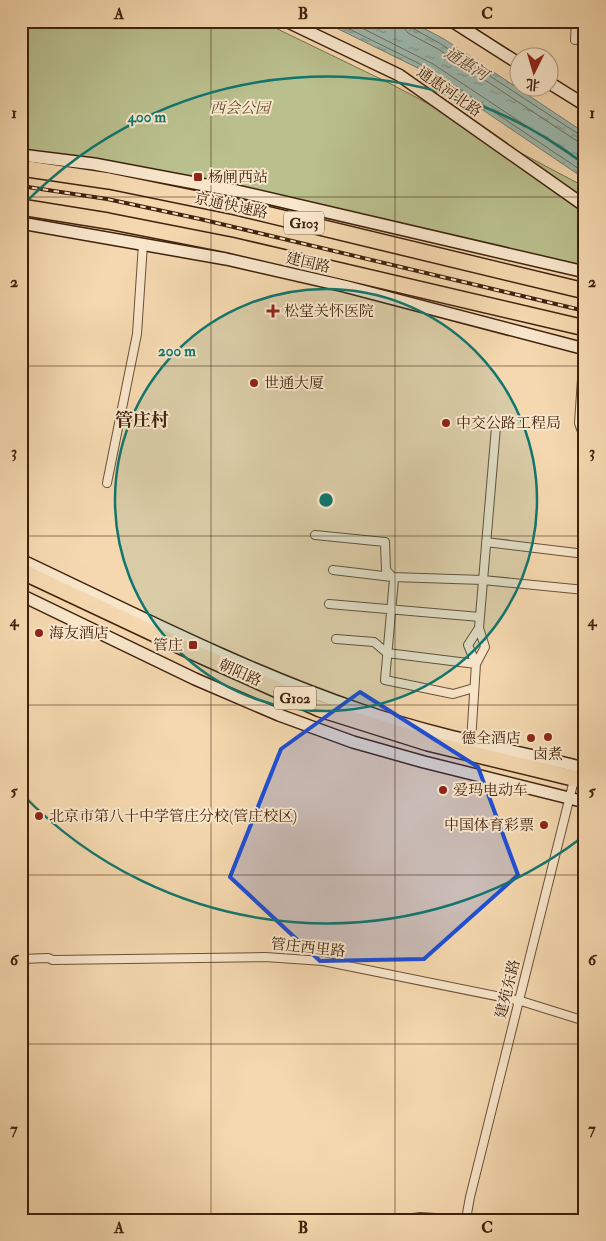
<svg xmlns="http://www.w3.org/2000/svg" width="606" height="1241" font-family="'IM FELL Double Pica','Noto Serif SC',serif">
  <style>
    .park { fill: #b9bf8d; stroke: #7c704d }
    .water { fill: url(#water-ripples); stroke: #777d6e }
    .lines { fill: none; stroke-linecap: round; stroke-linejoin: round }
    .shore { stroke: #6e6e5e; stroke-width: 1 }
    .street-casing { stroke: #6d5036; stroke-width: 10 }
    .secondary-casing { stroke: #40220d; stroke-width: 14 }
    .highway-casing { stroke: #40220d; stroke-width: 18 }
    .street { stroke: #f8e6cb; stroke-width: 8 }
    .secondary { stroke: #f8e6cb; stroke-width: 11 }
    .highway { stroke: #f5d8af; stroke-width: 15 }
    .rail-casing { stroke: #40220d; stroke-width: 4 }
    .rail { stroke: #f8e6cb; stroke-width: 2; stroke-dasharray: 5.5; stroke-linecap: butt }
    .marked { fill: #1d4ed8; fill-opacity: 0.2; stroke: #1d4ed8; stroke-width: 4; stroke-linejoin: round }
    .grid { fill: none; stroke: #40220d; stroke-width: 1; stroke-opacity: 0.55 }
    .ring { fill: none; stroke: #0f766e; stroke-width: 2.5 }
    .poi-dot { fill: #8f2418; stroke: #f8e6cb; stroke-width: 2 }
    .labels { text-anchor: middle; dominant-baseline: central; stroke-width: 4; stroke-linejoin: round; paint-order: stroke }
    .shield { fill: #f8e6cb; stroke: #775d46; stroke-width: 1 }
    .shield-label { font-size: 14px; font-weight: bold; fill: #40220d }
    .street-label { font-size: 15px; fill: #40220d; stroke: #f8e6cb }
    .park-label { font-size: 15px; font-style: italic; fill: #5e492d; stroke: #f8e6cb }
    .poi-label { font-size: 15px; fill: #40220d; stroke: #f8e6cb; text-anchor: start }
    .water-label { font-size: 16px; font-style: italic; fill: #574836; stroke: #f8e6cb }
    .quarter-label { font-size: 18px; font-weight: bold; fill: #40220d; stroke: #f8e6cb }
    .centre { fill: #0f766e; stroke: #f8e6cb; stroke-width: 2.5 }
    .ring-label { font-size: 15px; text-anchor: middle; font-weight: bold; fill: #0f766e; stroke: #f8e6cb; stroke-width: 4; stroke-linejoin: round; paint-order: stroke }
    .neatline { fill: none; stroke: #40220d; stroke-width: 2 }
    .grid-label { font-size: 16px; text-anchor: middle; font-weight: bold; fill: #40220d }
  </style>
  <defs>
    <pattern id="water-ripples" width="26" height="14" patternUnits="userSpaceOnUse" patternTransform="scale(1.25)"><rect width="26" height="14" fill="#9cb9af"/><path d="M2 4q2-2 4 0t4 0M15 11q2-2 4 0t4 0" fill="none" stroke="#81968d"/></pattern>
  </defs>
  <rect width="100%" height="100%" fill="#f5d8af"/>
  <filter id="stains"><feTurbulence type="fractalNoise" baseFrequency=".004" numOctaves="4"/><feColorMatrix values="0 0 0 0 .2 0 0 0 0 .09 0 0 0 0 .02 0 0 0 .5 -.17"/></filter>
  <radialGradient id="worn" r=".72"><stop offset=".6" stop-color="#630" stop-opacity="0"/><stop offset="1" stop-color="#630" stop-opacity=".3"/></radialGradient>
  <path class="park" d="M 21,21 L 261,21 L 391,84 L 585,187 L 585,267 L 21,150 Z"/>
  <path class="water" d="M 322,21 L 410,21 L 444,39 L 585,133 L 585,179 L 428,73 Z"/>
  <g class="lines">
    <path class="shore" d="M 333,21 L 430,69 L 585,173
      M 348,21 L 433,64 L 585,165
      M 403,21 L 404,28 L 408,33 L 438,49 L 577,141 L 585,143
      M 410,21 L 412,28 L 441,44 L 580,135 L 585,136"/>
    <defs>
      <path id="street" d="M 575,40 L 576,21
        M 585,372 L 582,379 L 579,423 L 585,440
        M 107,483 L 137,334 L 143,244
        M 315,535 L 385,542 L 386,570 L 394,579 L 385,680 L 453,694 L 474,688
        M 486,542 L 585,554
        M 333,570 L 392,577 L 483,580 L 585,590
        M 329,604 L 480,617
        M 479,628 L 496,427
        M 336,639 L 374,642 L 387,653 L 476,664
        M 471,741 L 476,664 L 485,647 L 479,628 L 468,645 L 476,664
        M 21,959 L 48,958 L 53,960 L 265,957 L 323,961 L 521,1001 L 585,1021
        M 466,1219 L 470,1197 L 575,776
        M 399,1220 L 420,1217 L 470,1220"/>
      <path id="secondary" d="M 286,21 L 399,75 L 585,206
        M 452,21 L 518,63
        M 548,82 L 585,105
        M 21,155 L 94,164 L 237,191 L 585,272
        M 21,223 L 226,259 L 344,286 L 585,349
        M 21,560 C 133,613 244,670 361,710 C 434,735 510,750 585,768
        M 21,595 L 195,679 L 279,715 L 353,742 L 424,762 L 585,802"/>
      <path id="highway" d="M 21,168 L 109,181 L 236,207 L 585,291
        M 21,207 L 108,221 L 230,245 L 585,328
        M 21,571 L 191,651 L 320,709 L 428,743 L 585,781"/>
    </defs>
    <use href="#street" class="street-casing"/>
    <use href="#secondary" class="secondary-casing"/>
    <use href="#highway" class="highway-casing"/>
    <use href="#street" class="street"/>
    <use href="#secondary" class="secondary"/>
    <use href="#highway" class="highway"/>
    <defs>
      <path id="rail" d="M 21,186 L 107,199 L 200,219 L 585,311"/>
    </defs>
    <use href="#rail" class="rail-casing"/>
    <use href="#rail" class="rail"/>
  </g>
  <path class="marked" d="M 360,692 L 478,767 L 518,875 L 424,959 L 320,961 L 230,877 L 281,749 Z"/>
  <path class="grid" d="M 211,21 L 211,1220M 395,21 L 395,1220M 21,197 L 585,197M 21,366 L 585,366M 21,536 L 585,536M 21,705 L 585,705M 21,875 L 585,875M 21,1044 L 585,1044"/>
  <circle cx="326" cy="500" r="211" fill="#0f766e" fill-opacity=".12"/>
  <g class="ring">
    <circle cx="326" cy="500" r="211"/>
    <path d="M584 836A423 423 0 0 1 22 794M22 206A423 423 0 0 1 584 164"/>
  </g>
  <g class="poi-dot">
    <rect x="193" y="172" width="10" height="10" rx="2.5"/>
    <path d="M270.5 303.5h5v5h5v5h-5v5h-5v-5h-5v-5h5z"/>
    <circle cx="254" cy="383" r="5"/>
    <circle cx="446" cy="423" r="5"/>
    <circle cx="39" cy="633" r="5"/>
    <rect x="188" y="640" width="10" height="10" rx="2.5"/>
    <circle cx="548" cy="737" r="5"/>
    <circle cx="531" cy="738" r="5"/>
    <circle cx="443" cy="790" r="5"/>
    <circle cx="39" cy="816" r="5"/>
    <circle cx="544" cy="825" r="5"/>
  </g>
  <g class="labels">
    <g class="shield">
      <rect x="284" y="211.5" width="40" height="23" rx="4"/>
      <rect x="274" y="686.5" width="42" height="23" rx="4"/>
    </g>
    <g class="shield-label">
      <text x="304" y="223">G103</text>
      <text x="295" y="698">G102</text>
    </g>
    <g class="street-label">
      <text transform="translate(449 92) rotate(35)">通惠河北路</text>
      <text transform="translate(231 206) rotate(12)">京通快速路</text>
      <text transform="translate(308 263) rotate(13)">建国路</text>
      <text transform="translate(240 673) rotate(24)">朝阳路</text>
      <text transform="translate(308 948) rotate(6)">管庄西里路</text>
      <text transform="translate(508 989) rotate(-76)">建苑东路</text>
    </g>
    <g class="park-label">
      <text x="240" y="108">西会公园</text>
    </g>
    <g class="poi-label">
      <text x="208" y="177">杨闸西站</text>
      <text x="284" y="311">松堂关怀医院</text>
      <text x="264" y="383">世通大厦</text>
      <text x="456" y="423">中交公路工程局</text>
      <text x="49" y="633">海友酒店</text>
      <text x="183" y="645" text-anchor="end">管庄</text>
      <text x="521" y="738" text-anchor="end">德全酒店</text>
      <text x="548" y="754" text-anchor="middle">卤煮</text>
      <text x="453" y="790">爱玛电动车</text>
      <text x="49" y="816">北京市第八十中学管庄分校(管庄校区)</text>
      <text x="534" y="825" text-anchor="end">中国体育彩票</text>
    </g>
    <g class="water-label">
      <text transform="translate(466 64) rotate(32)">通惠河</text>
    </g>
    <g class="quarter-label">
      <text x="142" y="420">管庄村</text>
    </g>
  </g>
  <circle cx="326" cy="500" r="8" class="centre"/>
  <g class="ring-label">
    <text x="147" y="122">400 m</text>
    <text x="177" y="356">200 m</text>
  </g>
  <rect width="606" height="1241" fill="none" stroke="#f5d8af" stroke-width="55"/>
  <g transform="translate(534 72) rotate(185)"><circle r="24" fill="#f8e6cb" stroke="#ae987f"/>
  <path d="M0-4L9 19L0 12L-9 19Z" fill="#8f2418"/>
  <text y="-8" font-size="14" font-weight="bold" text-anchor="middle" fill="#40220d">北</text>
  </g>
  <rect x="28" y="28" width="550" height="1186" class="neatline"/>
  <g class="grid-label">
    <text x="119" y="19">A</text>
    <text x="303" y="19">B</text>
    <text x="487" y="19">C</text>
    <text x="14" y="118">1</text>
    <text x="592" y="118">1</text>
    <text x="14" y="287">2</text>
    <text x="592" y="287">2</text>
    <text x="14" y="457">3</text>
    <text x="592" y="457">3</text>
    <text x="14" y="626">4</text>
    <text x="592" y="626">4</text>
    <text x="14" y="796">5</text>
    <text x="592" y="796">5</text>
    <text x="14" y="965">6</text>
    <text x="592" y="965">6</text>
    <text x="14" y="1134">7</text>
    <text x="592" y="1134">7</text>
    <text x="119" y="1233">A</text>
    <text x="303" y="1233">B</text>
    <text x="487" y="1233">C</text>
  </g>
  <rect width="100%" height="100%" filter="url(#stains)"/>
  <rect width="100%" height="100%" fill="url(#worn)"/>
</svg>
